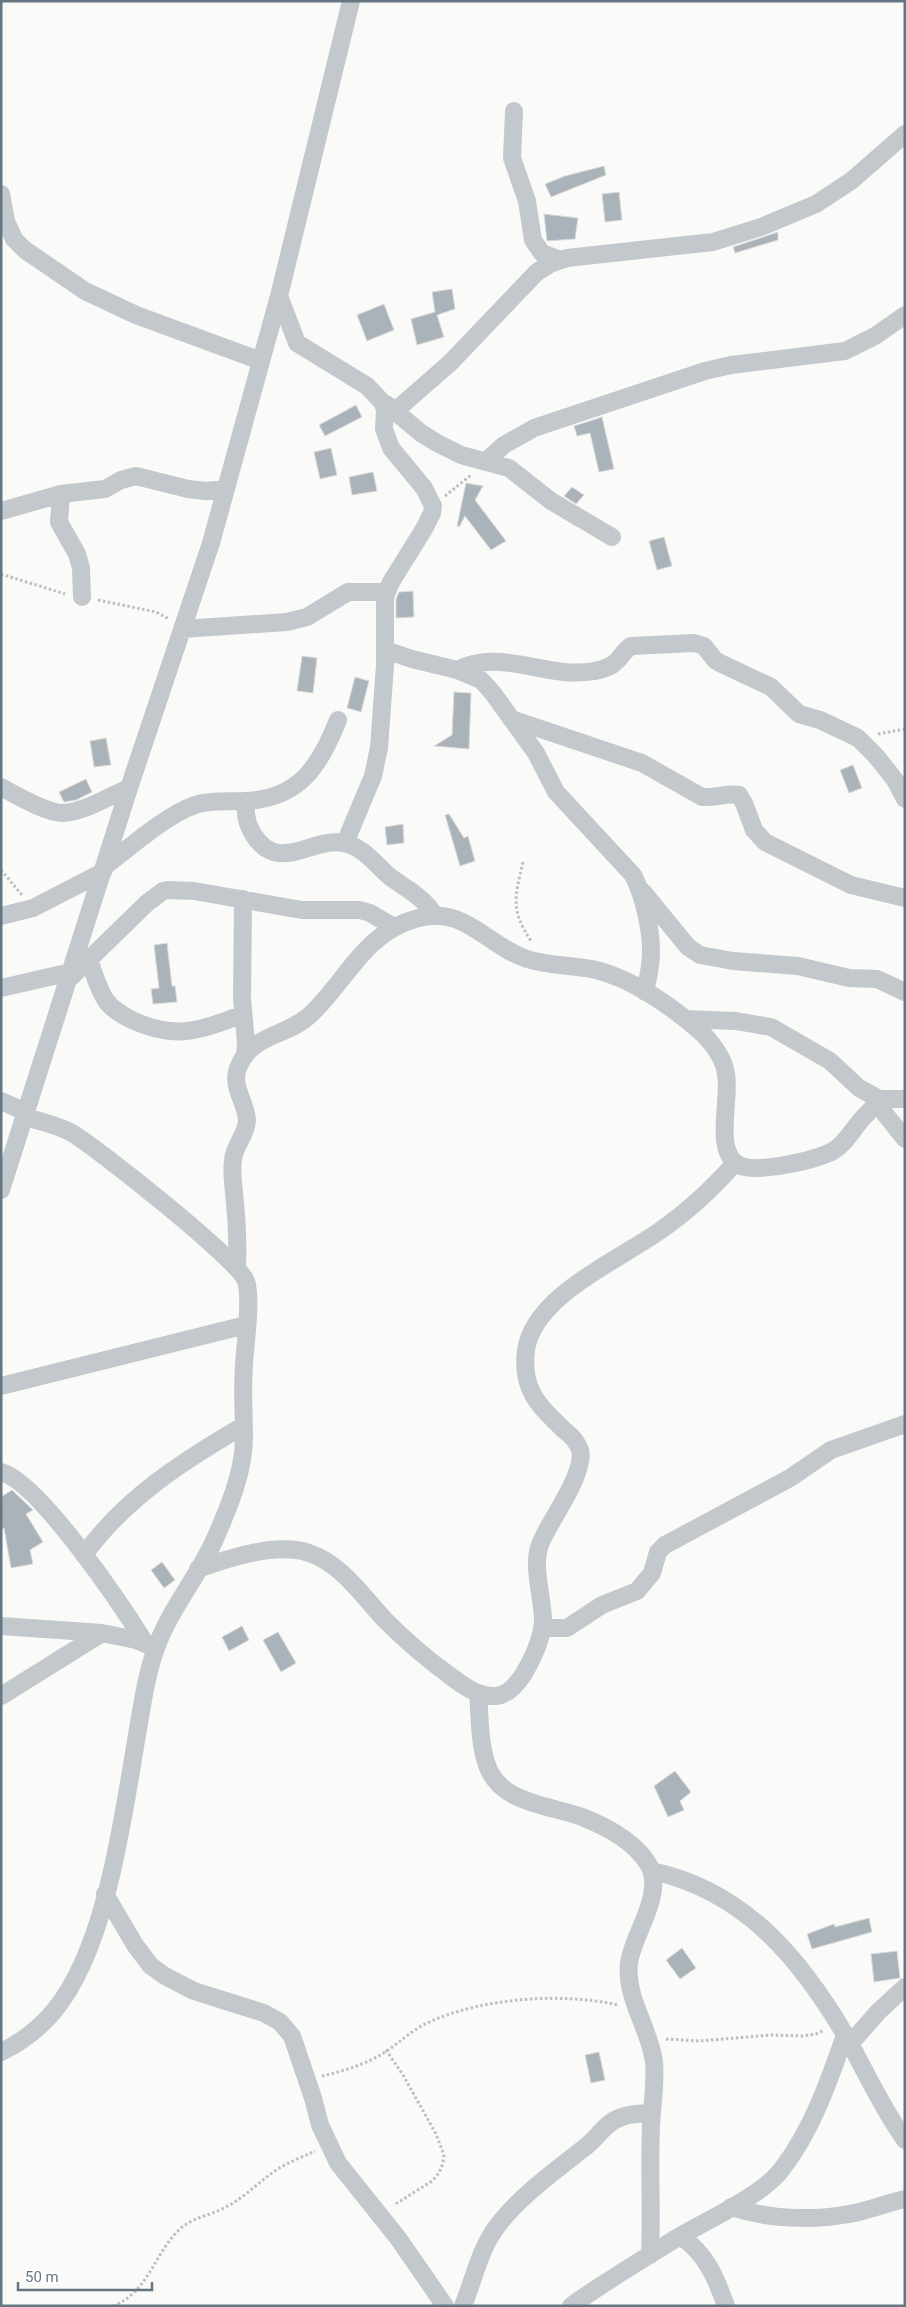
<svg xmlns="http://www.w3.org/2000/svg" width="906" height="2307" font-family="Roboto,sans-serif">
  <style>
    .building { fill: #aab3b9; stroke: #dcdcda }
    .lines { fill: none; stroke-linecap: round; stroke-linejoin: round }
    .path { stroke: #bbbfc2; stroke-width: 3; stroke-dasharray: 2.5 2.5; stroke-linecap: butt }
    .minor { stroke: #c3c8cc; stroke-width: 18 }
  </style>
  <rect width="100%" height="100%" fill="#fafaf8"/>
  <path class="building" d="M 604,166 L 606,175 L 551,197 L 545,184 L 565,176 Z
    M 619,192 L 622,220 L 605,222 L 602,194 Z
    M 544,214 L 578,218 L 575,239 L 547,241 Z
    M 778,232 L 778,240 L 735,253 L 733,247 Z
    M 452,289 L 455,309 L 437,315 L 444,337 L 417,345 L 411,319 L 435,312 L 432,292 Z
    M 384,304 L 394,330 L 367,341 L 357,315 Z
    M 356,405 L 362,417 L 325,436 L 319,425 Z
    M 602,417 L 614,469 L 599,472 L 590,433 L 577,436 L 574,426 Z
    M 331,448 L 337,475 L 320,479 L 314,452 Z
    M 373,472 L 377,491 L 352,495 L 349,477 Z
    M 466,483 L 483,486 L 475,500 L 506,541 L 491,550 L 465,516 L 459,527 L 457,526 Z
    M 572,487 L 584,495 L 576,504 L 564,496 Z
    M 664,537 L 672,566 L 657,570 L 649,541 Z
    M 413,591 L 414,617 L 396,618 L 396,599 L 399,592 Z
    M 302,656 L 317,658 L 313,693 L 297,691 Z
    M 355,677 L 369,681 L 361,712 L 347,708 Z
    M 454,692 L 471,693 L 469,749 L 434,746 L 452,735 Z
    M 106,738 L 111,765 L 94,767 L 90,741 Z
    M 853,765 L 862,788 L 849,793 L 840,770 Z
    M 86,779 L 92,792 L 76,800 L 64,802 L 59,792 Z
    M 449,814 L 464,838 L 468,836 L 475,861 L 460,866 L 445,815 Z
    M 403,824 L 404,843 L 387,845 L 385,827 Z
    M 167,943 L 172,986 L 175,986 L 177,1002 L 153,1004 L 151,989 L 159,988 L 154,945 Z
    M 12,1490 L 33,1510 L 26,1514 L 43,1542 L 30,1550 L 33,1564 L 11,1568 L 4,1528 L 1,1529 L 1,1497 Z
    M 162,1562 L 175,1580 L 164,1588 L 151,1570 Z
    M 242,1626 L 249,1640 L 229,1651 L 222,1637 Z
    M 278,1632 L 296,1663 L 281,1672 L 263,1640 Z
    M 675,1771 L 691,1792 L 680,1801 L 684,1810 L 668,1817 L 654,1786 Z
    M 869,1918 L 872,1932 L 812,1949 L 807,1934 L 834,1924 L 835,1927 Z
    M 682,1948 L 696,1968 L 680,1979 L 666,1960 Z
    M 897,1951 L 900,1978 L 874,1982 L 871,1954 Z
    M 599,2052 L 605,2080 L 591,2083 L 585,2055 Z"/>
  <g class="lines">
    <path class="path" d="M 445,496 L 471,475
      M 1,574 L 65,594
      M 98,600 L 156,612 L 169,619
      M 878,734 L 905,729
      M 523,862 C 515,897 510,909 531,941
      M 1,870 L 22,895
      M 666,2039 L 699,2041 L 771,2035 L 803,2036 L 816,2034 L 823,2031
      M 386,2050 L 403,2075 L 436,2134 L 444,2155 L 443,2163 L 439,2173 L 432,2181 L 394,2205
      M 322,2076 C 339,2072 357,2067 373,2059 C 392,2050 407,2033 427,2023 C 481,1998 560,1992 618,2005
      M 113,2306 C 149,2292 154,2253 180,2229 C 193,2217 209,2216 224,2208 C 245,2198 261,2179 281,2167 C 292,2161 304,2156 315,2151"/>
    <path class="minor" d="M 514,111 L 512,158 L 527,201 L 533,240 L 542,253 L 560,260
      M 1,194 L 6,221 L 14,239 L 25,250 L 85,291 L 136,315 L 261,361
      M 279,296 L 297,343 L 367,386 L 383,403 L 385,410 L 384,429 L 391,448 L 424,488 L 433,506 L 432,513 L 424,529 L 391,582 L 385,597 L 385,665 L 379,748 L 373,776 L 345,843
      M 386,404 L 421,433 L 437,443 L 461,455 L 509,468 L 551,501 L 612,537
      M 395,411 L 450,363 L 537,272 L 550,264 L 567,258 L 713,242 L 761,227 L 816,204 L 851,181 L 905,134
      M 485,462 L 504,445 L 534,428 L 705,371 L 731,365 L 845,351 L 875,336 L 905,315
      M 61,494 L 59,522 L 77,554 L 81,568 L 82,597
      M 1,511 L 61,494 L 105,489 L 121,480 L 136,476 L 188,489 L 205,491 L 226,489
      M 182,629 L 287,622 L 307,617 L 348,592 L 386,592
      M 385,650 L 412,659 L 457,670 L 481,680 L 492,692 L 536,753 L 556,792 L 633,875 C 645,898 654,940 650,965 C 649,974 647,983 645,992
      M 457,670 C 502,647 547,680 594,671 C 600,670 607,668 612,665 C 620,660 623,651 631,646 L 694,643 L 704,646 L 715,660 L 720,663 L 771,687 L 799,714 L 820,720 L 858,738 L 876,756 L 895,780 L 905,799
      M 511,719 L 642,763 L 702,797 C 715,798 726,793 739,795 L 744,803 L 754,830 L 765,842 L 851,885 L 905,898
      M 1,787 C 16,795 46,813 63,813 C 85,812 109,796 129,788
      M 247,801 C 244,813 247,824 253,834 C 278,875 311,837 343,843 C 363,846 375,864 389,876 C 405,888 425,898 435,916
      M 104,867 C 129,848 166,815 195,805 C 211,800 228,802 245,801 C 299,799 320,766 338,720
      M 643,892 L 688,947 L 700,955 L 733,961 L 798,966 L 849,978 L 877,979 L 905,992
      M 243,899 L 242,999 L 246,1042 L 245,1056
      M 1,916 L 33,908 L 103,872
      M 89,960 C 94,973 98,988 105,999 C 111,1009 122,1015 132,1020 C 174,1040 202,1031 243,1014
      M 71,977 L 147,903 L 163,891 L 168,890 L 194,891 L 302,910 L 360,910 L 370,913 L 394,927 L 397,926
      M 1,988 L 71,972
      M 685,1019 L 736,1021 L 771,1027 L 830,1061 L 859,1088 L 879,1099 L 885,1114 L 905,1139
      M 1,1101 L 26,1112
      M 1,1190 L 129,788 L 211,543 L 279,296 L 351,1
      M 237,1268 C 238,1246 237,1225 235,1203 C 234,1189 231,1174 233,1160 C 234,1146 247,1134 247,1120 C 246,1102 231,1087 238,1068 C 251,1034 286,1037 310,1015 C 345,983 364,933 415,919 C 465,904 485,945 527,959 C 549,966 574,965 596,970 C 633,979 674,1008 702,1033 C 713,1044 724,1059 726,1074 C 731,1099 713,1152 739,1165 C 756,1174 816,1160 833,1151 C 846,1143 852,1130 862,1119 C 868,1112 874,1108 879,1099 L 905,1099
      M 1,1386 L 246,1325
      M 1,1472 C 39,1482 123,1607 145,1643
      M 84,1555 C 125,1498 183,1461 243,1426
      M 198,1569 C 229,1558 277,1542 309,1553 C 341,1563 364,1598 386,1621 C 405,1640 427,1659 449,1675 C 462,1685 478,1697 496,1696 C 508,1695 517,1684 523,1675 C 532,1660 542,1639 543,1621 C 543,1595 530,1563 542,1540 C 551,1519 586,1472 580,1450 C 577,1442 571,1435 564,1430 C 538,1405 521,1389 526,1350 C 534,1296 617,1261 658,1232 C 686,1213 712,1189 735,1163
      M 1,1626 L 102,1633 L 136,1640 L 148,1645
      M 542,1628 L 567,1628 L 602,1605 L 637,1591 L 652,1573 L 658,1552 L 665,1545 L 790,1478 L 831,1450 L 905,1424
      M 478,1693 C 480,1717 479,1742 487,1765 C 500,1804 550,1805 582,1817 C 605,1826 633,1841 647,1862 C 667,1892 633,1933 629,1963 C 625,1998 650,2029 654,2062 C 656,2083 652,2105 651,2126 C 649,2169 652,2212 650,2255
      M 1,1696 L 102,1633
      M 652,1871 C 745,1891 801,1959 847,2038 C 866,2072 882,2108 905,2140
      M 105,1894 L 135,1945 L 151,1966 L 165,1976 L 194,1991 L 264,2013 L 280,2022 L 292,2036 L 313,2098 L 320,2125 L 338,2163 L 398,2238 L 445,2306
      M 850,2044 L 878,2012 L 905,1987
      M 1,2052 C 22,2042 39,2029 54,2011 C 107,1947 123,1816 137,1735 C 142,1706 146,1676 156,1648 C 170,1609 198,1577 215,1539 C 228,1509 244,1472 244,1438 C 244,1413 242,1390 244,1365 C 245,1345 252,1299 246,1281 C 239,1260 97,1148 72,1133 C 57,1125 41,1121 24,1117
      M 731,2207 C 768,2219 811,2221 849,2214 C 868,2211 886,2203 905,2199
      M 680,2236 C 706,2253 716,2278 726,2306
      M 463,2306 C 474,2279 480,2248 498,2225 C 520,2196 556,2170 584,2148 C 598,2138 605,2122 622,2117 C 631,2113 643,2114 652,2113
      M 571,2306 C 606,2281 643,2259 680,2236 C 708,2220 764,2194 782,2169 C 812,2130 829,2081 845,2035"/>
  </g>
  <rect width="906" height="2307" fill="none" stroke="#657683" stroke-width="5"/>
  <path d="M18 2282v8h134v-8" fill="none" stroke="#657683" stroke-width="2.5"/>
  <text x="25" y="2282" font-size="15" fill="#657683" stroke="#ffffff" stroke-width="4" paint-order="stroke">50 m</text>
</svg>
